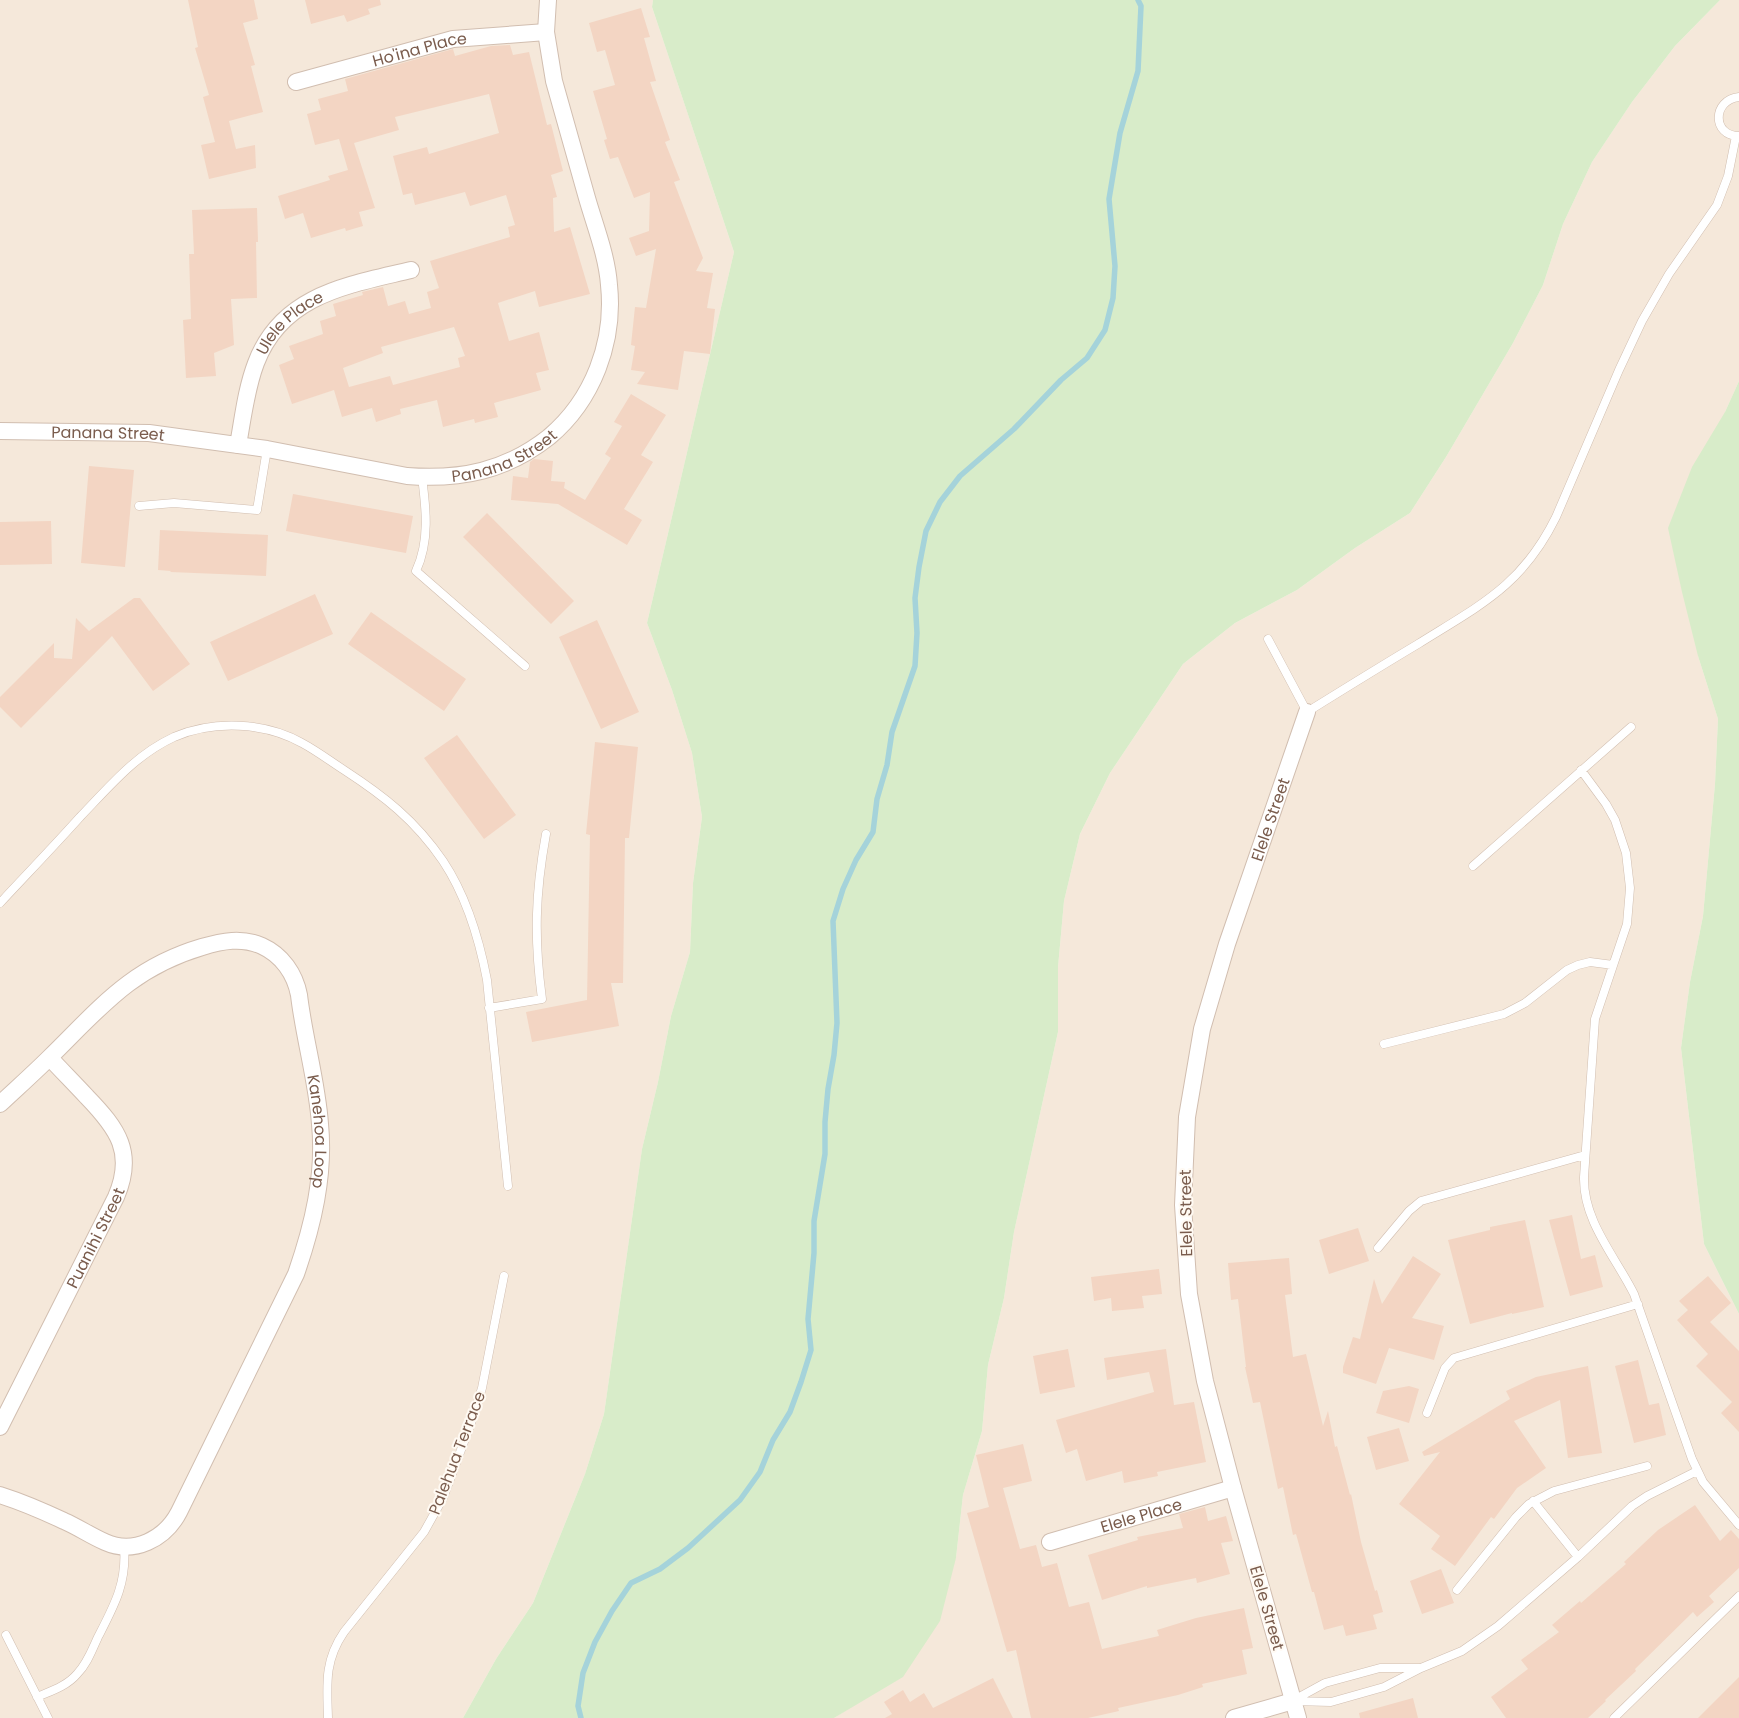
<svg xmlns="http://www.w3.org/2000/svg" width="1739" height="1718" font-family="Poppins,sans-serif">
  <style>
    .residential { fill: #f5e8da }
    .green { fill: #d8ecc9 }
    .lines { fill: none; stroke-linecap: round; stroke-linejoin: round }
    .stream { stroke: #a5d3da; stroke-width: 5.5 }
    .building { fill: #f3d5c3; fill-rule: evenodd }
    .lane-casing { stroke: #d1beb0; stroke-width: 9 }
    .street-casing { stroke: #d1beb0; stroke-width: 18 }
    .lane { stroke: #fff; stroke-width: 8 }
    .street { stroke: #fff; stroke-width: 16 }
    .labels { text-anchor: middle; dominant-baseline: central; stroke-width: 4; stroke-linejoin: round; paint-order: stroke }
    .street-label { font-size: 16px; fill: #7a5c4d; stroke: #fffaf3 }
  </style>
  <rect width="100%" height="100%" fill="#fdf6ec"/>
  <path class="residential" d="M 0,0 L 653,0 L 652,7 L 734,252 L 647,623 L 672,690 L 692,753 L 702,817 L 693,883 L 690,952 L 671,1016 L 658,1082 L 642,1149 L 604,1414 L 585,1474 L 533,1603 L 496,1659 L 463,1718 L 0,1718 Z
    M 1720,0 L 1739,0 L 1739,381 L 1725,412 L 1698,656 L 1718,719 L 1715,784 L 1703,916 L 1690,982 L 1681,1048 L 1704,1244 L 1739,1314 L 1739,1718 L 834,1718 L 848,1709 L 956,1558 L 963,1495 L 982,1431 L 988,1365 L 1004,1298 L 1014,1232 L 1058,1032 L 1058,967 L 1064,901 L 1080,834 L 1110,773 L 1183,664 L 1235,623 L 1297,590 L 1355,548 L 1410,513 L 1446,457 L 1513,343 L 1543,285 L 1563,224 L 1592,162 L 1632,102 L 1675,46 Z"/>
  <path class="green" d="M 653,0 L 1720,0 L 1675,46 L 1632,102 L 1592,162 L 1563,224 L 1543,285 L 1513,343 L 1446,457 L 1410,513 L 1355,548 L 1297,590 L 1235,623 L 1183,664 L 1110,773 L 1080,834 L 1064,901 L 1058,967 L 1058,1032 L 1014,1232 L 1004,1298 L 988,1365 L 982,1431 L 963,1495 L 956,1558 L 940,1621 L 903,1677 L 834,1718 L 463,1718 L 496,1659 L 533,1603 L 585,1474 L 604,1414 L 642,1149 L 658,1082 L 671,1016 L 690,952 L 693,883 L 702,817 L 692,753 L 672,690 L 647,623 L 734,252 L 652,7 Z
    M 1739,381 L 1739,1314 L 1704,1244 L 1681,1048 L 1690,982 L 1703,916 L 1715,784 L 1718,719 L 1698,656 L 1682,592 L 1668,528 L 1692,467 L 1725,412 Z"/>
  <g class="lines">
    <path class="stream" d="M 581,1718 L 578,1706 L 583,1673 L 595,1642 L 612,1611 L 631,1583 L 660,1569 L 688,1548 L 740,1500 L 760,1472 L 773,1440 L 790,1412 L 801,1382 L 811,1350 L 808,1319 L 814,1253 L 814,1221 L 825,1154 L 825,1122 L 828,1089 L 834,1055 L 837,1023 L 833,921 L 843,889 L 856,860 L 873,832 L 877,799 L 887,765 L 892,732 L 915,666 L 917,633 L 915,598 L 919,567 L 926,531 L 940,502 L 960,476 L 1014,429 L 1061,380 L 1087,358 L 1105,330 L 1113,298 L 1115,266 L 1109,199 L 1120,133 L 1138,71 L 1141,6 L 1138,0"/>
  </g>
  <path class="building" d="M 188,0 L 254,0 L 258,19 L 243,23 L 255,65 L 251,66 L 263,112 L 229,121 L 236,149 L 255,145 L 256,168 L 209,179 L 201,145 L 215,142 L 203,97 L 209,95 L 195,48 L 198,47 Z
    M 305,0 L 380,0 L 381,5 L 368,9 L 370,14 L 347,22 L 344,15 L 311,24 Z
    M 641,8 L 650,37 L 644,38 L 656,81 L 650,82 L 670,140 L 665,142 L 680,180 L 674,182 L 703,258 L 696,271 L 713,273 L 707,308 L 715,309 L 710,354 L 684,351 L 678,390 L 637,384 L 645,372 L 631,370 L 635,346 L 631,345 L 635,307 L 646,308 L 656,249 L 636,256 L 629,238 L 649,231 L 650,192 L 634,198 L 618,157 L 610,159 L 604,140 L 607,139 L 593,91 L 615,85 L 605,50 L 597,52 L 589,23 Z
    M 510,45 L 513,55 L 529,52 L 547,125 L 551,124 L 563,171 L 551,175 L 557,197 L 553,198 L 554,232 L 570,227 L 590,294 L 539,307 L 535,291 L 498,303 L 509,341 L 539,332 L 549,370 L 536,373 L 541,390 L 494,403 L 498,417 L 475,423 L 474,419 L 443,427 L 437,400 L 400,409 L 401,414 L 376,422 L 372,408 L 342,417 L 334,390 L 292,404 L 279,365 L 294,359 L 289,346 L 323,334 L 320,321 L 336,316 L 333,304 L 363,295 L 362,292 L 383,287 L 388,306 L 405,301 L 409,314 L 431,308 L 427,292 L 439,288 L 430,261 L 510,237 L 508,227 L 515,225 L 506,195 L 470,206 L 465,192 L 415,205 L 412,193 L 403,195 L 393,156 L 427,147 L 429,154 L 499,133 L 489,94 L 395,117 L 399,130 L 354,143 L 375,208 L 359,212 L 363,226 L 346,231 L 345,228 L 311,238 L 303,213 L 285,219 L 278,196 L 330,180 L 328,176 L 348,170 L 339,139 L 315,145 L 307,114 L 321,110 L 318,99 L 348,91 L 345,79 L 453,49 L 455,56 L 491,46 ZM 454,327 L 465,356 L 458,358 L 460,367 L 393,385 L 390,376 L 349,387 L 343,368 L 383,353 L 381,347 Z
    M 257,208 L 258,242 L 256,242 L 257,298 L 231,299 L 234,345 L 214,353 L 216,376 L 186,378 L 183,320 L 191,319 L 189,254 L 194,254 L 192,210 Z
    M 631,394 L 666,415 L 641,455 L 653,462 L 624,509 L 642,520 L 627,545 L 558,504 L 511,500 L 513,476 L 528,478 L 530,462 L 534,459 L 553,461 L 551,481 L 565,482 L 564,488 L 585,500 L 611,458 L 605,454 L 622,426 L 614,422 Z
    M 89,466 L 134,470 L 125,567 L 81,563 Z
    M 293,494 L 413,516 L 406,553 L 286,531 Z
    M 487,513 L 574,601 L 551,624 L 463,537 Z
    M 51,521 L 52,564 L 0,565 L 0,522 Z
    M 160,530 L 268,535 L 266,576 L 170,572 L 171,571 L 158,570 Z
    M 315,594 L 333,634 L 228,681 L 210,642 Z
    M 134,598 L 140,598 L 190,664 L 153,691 L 112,636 L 21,728 L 0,707 L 0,697 L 54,643 L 54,658 L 72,659 L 76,618 L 89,631 Z
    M 371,612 L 466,679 L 444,711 L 348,644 Z
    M 597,620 L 639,712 L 601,729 L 559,637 Z
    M 457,735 L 516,815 L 484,839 L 424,758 Z
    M 595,742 L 638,747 L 629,838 L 625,838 L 623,983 L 611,983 L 619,1026 L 532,1042 L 526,1012 L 587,1000 L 590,835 L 586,834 Z
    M 1572,1215 L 1581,1259 L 1595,1255 L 1603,1287 L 1570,1296 L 1549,1220 Z
    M 1525,1220 L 1544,1307 L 1512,1314 L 1512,1313 L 1470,1324 L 1448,1240 L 1490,1230 L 1490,1227 Z
    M 1358,1228 L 1369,1261 L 1329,1274 L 1319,1240 Z
    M 1413,1256 L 1441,1274 L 1412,1318 L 1444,1326 L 1434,1360 L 1389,1348 L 1376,1384 L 1343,1373 L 1343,1367 L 1353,1337 L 1360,1339 L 1374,1279 L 1382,1304 Z
    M 1289,1258 L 1292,1294 L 1285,1295 L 1293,1357 L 1306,1354 L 1323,1426 L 1328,1411 L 1335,1447 L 1337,1446 L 1350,1495 L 1351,1494 L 1361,1542 L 1375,1591 L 1377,1590 L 1383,1612 L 1373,1615 L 1377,1629 L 1346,1636 L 1343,1625 L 1324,1630 L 1314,1592 L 1312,1592 L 1296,1534 L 1293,1535 L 1283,1487 L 1278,1489 L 1260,1402 L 1253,1403 L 1245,1367 L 1246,1367 L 1238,1299 L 1231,1300 L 1228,1263 Z
    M 1159,1269 L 1162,1294 L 1142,1296 L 1144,1308 L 1112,1311 L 1111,1298 L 1094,1301 L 1091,1277 Z
    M 1708,1276 L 1731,1303 L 1710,1322 L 1739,1351 L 1739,1432 L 1721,1413 L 1732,1402 L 1696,1366 L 1708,1354 L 1677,1320 L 1688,1310 L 1679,1301 Z
    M 1068,1349 L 1075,1387 L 1040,1394 L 1033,1356 Z
    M 1166,1349 L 1174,1405 L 1194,1402 L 1206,1462 L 1157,1472 L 1158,1476 L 1124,1483 L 1122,1471 L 1086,1481 L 1077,1449 L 1066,1453 L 1056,1420 L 1154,1392 L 1149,1372 L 1107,1380 L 1104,1358 Z
    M 1638,1360 L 1649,1405 L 1659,1403 L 1666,1435 L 1634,1443 L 1615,1366 Z
    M 1588,1366 L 1602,1453 L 1568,1458 L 1560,1400 L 1514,1421 L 1546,1468 L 1517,1488 L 1494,1519 L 1491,1517 L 1455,1566 L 1431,1549 L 1440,1536 L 1399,1504 L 1440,1452 L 1424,1456 L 1422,1452 L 1510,1399 L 1506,1391 L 1536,1377 Z
    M 1409,1386 L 1419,1389 L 1409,1423 L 1376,1413 L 1383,1391 Z
    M 1399,1428 L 1409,1461 L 1376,1470 L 1367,1437 Z
    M 1023,1444 L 1032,1481 L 1003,1488 L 1020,1549 L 1036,1545 L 1042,1567 L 1057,1563 L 1069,1607 L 1089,1602 L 1102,1649 L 1159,1636 L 1157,1630 L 1196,1618 L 1244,1608 L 1253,1648 L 1242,1650 L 1247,1674 L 1202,1684 L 1203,1687 L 1178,1695 L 1118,1708 L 1119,1711 L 1088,1718 L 1031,1718 L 1016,1650 L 1007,1652 L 967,1513 L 989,1507 L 976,1455 Z
    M 1695,1505 L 1720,1541 L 1731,1530 L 1739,1539 L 1739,1568 L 1709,1596 L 1714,1602 L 1697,1617 L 1693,1612 L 1635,1669 L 1636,1671 L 1605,1700 L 1606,1701 L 1588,1718 L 1506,1718 L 1491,1697 L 1528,1669 L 1521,1660 L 1559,1632 L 1552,1625 L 1580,1601 L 1581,1603 L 1626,1564 L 1624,1562 L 1658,1530 Z
    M 1205,1507 L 1208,1521 L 1226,1516 L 1233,1541 L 1221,1543 L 1230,1574 L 1197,1583 L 1196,1578 L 1147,1588 L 1147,1586 L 1102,1600 L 1088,1555 L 1138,1540 L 1137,1537 L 1183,1528 L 1179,1514 Z
    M 1441,1569 L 1454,1603 L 1422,1614 L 1410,1581 Z
    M 1739,1677 L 1739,1718 L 1698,1718 Z
    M 993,1678 L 1013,1718 L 885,1718 L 892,1714 L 884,1702 L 903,1690 L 910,1702 L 924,1693 L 933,1708 Z
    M 1413,1698 L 1418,1718 L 1360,1718 L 1359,1713 Z"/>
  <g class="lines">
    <defs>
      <path id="lane" d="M 1739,97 C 1712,100 1712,136 1739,136
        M 422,477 C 426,508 430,541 416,571 L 525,666
        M 139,506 L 174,503 L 257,510 L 267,449
        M 1268,639 L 1307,712 C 1344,689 1381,666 1418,644 C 1480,605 1522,586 1556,517 L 1619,370 L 1642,321 L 1669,274 L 1717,205 L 1728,176 L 1736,136
        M 1581,770 L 1606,804 L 1615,820 L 1626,853 L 1630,888 L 1627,924 L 1595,1019 L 1584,1177 C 1583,1221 1615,1256 1634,1294 L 1692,1459 L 1703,1482 L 1739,1525
        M 1473,866 L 1631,727
        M 0,903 C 27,874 54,846 80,817 C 109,787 135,755 174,737 C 214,720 265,722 302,743 C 317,751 330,761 344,770 C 384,796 415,820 443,861 C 467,897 479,938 487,980 L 508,1186
        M 489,1008 L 542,999 C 534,939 535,894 546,834
        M 1384,1044 L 1504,1014 L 1525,1003 L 1567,970 L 1578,965 L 1590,962 L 1613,965
        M 1378,1248 L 1409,1211 L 1421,1201 L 1585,1155
        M 1427,1413 L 1445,1368 L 1454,1358 L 1638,1304
        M 1533,1501 L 1578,1557
        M 1457,1590 L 1516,1517 L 1529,1504 L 1554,1491 L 1647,1466
        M 6,1635 L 48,1718
        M 37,1697 C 51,1691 67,1686 77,1674 C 87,1664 92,1650 98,1637 C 114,1606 127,1583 124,1547
        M 1294,1700 L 1325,1683 L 1380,1668 L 1419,1668
        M 1293,1701 L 1331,1702 L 1384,1687 L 1421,1668 L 1462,1651 L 1498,1626 L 1578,1557 L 1632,1506 L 1647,1496 L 1697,1471
        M 328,1718 C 327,1685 324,1661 344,1632 L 424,1532 L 443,1498 L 471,1423 L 482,1388 L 504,1276
        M 1614,1718 L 1739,1596"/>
      <g id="street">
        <path id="s1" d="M 296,82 L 453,39 L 546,32"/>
        <path id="s2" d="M 0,431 L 149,433 L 267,449 L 407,476 C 461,480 506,471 549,437 C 593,400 615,342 609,285 C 607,256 595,226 587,198 C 576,159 565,120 554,81 L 546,32 L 548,0"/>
        <path id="s3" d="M 238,445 C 243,418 246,389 256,363 C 282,294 349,285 411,270"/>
        <path id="s4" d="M 0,1104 C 17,1088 34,1073 50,1057 C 100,1008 131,968 202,947 C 222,941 242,937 262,946 C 282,955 295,974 299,995 C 304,1038 317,1081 320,1124 C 325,1175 313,1225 296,1274 L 179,1512 C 165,1539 134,1555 105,1542 C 91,1536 78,1527 64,1521 C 43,1511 22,1502 0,1495"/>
        <path id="s5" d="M 0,1427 L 116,1197 C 135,1153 118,1129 87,1097 C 75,1084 62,1071 50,1058"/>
        <path id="s6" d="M 1050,1542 L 1233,1488"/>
        <path d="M 1234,1718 L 1293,1701"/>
        <path id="s7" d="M 1298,1718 L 1233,1488 L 1205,1381 L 1189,1294 L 1183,1205 L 1187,1117 L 1202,1029 L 1227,944 L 1307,712"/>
      </g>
    </defs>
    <use href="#lane" class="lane-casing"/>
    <use href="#street" class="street-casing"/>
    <use href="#lane" class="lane"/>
    <use href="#street" class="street"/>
  </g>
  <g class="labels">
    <g class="street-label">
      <text stroke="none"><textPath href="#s1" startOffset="128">Ho'ina Place</textPath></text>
      <text stroke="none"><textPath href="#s3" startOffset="138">Ulele Place</textPath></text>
      <text stroke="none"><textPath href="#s2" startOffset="108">Panana Street</textPath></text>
      <text stroke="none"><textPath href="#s2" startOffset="512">Panana Street</textPath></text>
      <text stroke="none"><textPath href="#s7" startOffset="925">Elele Street</textPath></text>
      <text stroke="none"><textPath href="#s4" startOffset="522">Kanehoa Loop</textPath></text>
      <text transform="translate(1186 1213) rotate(-91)">Elele Street</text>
      <text stroke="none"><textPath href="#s5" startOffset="212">Puanihi Street</textPath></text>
      <text transform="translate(457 1453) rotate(-69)">Palehua Terrace</text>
      <text stroke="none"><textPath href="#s6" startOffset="95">Elele Place</textPath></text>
      <text transform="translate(1267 1608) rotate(74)">Elele Street</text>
    </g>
  </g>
</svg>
